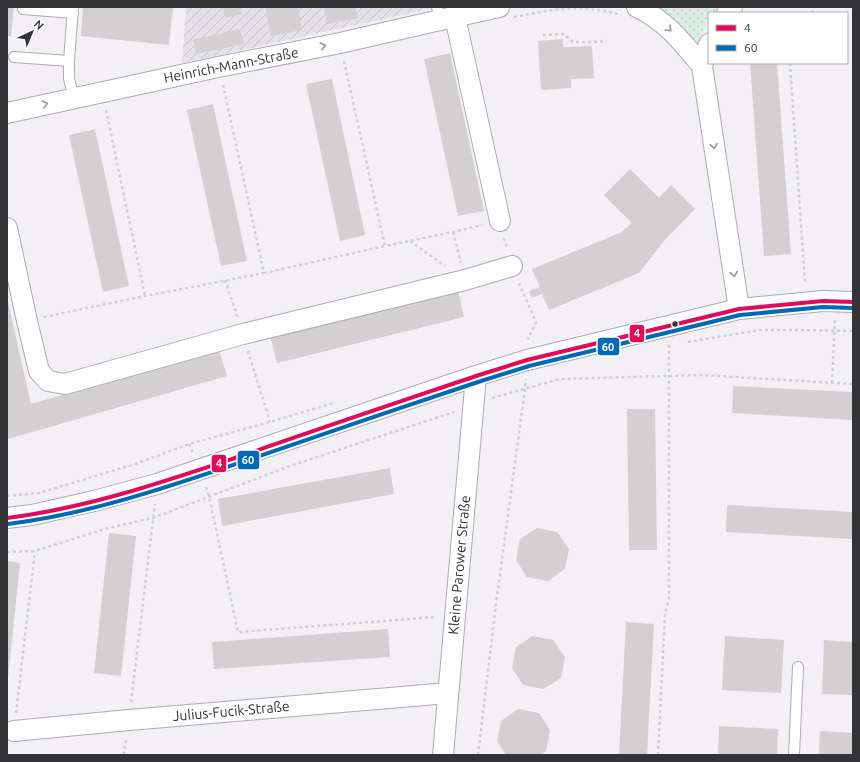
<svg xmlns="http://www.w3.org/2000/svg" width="860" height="762" font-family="Ubuntu,sans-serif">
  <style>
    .industrial { fill: url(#industrial-furrows) }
    .grass { fill: url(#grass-dots) }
    .building { fill: #d2d0d0 }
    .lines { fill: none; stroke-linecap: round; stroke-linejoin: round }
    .service-casing { stroke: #aeacaf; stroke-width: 12 }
    .minor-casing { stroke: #aeacaf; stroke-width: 22 }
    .path { stroke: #cfcfd0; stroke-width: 2.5; stroke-dasharray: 3 3; stroke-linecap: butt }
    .service { stroke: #fdfdfd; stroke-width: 10 }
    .minor { stroke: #fdfdfd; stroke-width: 20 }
    .bus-1-casing { stroke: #fff; stroke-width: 7 }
    .bus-2-casing { stroke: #fff; stroke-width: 7 }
    .bus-1 { stroke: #e30b59; stroke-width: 4 }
    .bus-2 { stroke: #006ab7; stroke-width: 4 }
    .oneway { stroke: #989899 }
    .bus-dot { fill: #333235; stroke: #fff; stroke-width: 1.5 }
    .labels { text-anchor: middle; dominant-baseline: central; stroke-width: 4; stroke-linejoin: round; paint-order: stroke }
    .street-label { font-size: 14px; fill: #333235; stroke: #fff }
    .line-badge { stroke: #fff; stroke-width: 1.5 }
    .badge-label { font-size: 11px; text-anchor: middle; font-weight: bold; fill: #fff }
  </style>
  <defs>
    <pattern id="industrial-furrows" width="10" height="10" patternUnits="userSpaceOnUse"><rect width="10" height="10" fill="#e4e1e9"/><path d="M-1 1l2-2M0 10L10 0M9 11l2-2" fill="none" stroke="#c4c2c8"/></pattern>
    <pattern id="grass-dots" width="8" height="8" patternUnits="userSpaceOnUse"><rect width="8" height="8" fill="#deede6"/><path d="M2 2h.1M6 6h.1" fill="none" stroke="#bfccc6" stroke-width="1.8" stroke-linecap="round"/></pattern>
  </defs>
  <rect width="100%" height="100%" fill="#f2f0f4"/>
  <path class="industrial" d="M 186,7 L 439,7 L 182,63 Z"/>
  <path class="grass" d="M 649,7 L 720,7 L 714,13 L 709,13 L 709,20 L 703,31 L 696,50 Z"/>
  <path class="building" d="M 7,7 L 14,7 L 11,36 L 7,36 Z
    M 83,7 L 173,7 L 169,45 L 81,36 Z
    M 223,7 L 240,7 L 242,14 L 225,18 Z
    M 265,7 L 298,7 L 302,30 L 271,36 Z
    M 324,7 L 355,7 L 358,18 L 327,24 Z
    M 240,29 L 244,44 L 196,54 L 193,40 Z
    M 563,39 L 563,47 L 592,46 L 594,78 L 571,79 L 571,88 L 541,90 L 538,41 Z
    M 450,53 L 484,211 L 458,216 L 424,59 Z
    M 750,63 L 777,63 L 791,254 L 764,256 Z
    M 332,79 L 365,235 L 340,241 L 306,84 Z
    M 213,104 L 247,261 L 221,266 L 187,110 Z
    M 95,129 L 129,286 L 103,292 L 69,135 Z
    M 630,169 L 659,198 L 671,185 L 695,209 L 664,241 L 639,273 L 549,310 L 542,294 L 531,298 L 529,291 L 540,287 L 532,269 L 622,232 L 632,223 L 604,195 Z
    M 458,290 L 464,317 L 277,363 L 270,336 Z
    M 7,297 L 31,404 L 219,350 L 227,376 L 8,439 L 7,434 Z
    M 733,386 L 853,392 L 853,420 L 732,413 Z
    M 627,409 L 655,409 L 657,550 L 629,550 Z
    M 390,468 L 394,494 L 222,526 L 218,499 Z
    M 727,505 L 853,512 L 853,539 L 726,532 Z
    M 537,528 L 557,532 L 569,549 L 565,569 L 548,581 L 527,577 L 516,560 L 520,539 Z
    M 109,533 L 136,536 L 121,676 L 94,673 Z
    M 7,561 L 20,563 L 8,678 L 7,678 Z
    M 626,622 L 654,624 L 647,755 L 619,755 Z
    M 388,629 L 390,657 L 214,669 L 212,642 Z
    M 533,636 L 553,640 L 565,657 L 561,678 L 543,689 L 523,685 L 512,668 L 516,647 Z
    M 725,636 L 784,640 L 781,693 L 722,690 Z
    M 824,640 L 853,642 L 853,695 L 822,694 Z
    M 518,709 L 539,713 L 550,730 L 546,751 L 540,755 L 506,755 L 497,741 L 501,721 Z
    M 719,726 L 778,729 L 777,755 L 718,755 Z
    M 820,731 L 853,733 L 853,755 L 819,755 Z"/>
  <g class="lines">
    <defs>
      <path id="service" d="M 73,7 L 69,61 L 69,79 L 74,98
        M 437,7 L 440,20
        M 23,9 L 73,13
        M 14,57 L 69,61
        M 794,755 L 798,667"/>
      <path id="minor" d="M 637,7 C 665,20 683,43 702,66 L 739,309
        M 727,13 L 732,7
        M 455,17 L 500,221
        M 702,66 L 709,44
        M 7,113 L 218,67 L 340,43 L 440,20 L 499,7
        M 7,228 L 27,321 L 39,371 L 48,381 L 65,384 L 243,334 L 465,280 L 512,266
        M 7,518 L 32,515 L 94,501 L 157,484 L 476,376 L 527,360 L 739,309 L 823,301 L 853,302
        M 14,731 L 129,720 L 448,693
        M 443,755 L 476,376"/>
    </defs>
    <use href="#service" class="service-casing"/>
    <use href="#minor" class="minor-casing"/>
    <path class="path" d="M 812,13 L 815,7
      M 514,17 C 545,11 571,5 603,11 C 609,12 615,13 621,15
      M 543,35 L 564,34 L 573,42 L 589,42 L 607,41
      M 344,61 L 385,246 L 453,232 L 482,225
      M 790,63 L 805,284
      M 106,110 L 145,296
      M 453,232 L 461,263
      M 504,238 L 507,248
      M 410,241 L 445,266
      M 264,273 L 385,246
      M 225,280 L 238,318
      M 519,283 L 536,322 L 528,339
      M 44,317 L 145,296 L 264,273 L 223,85
      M 688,342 L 760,330 L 794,330 L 853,331
      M 248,351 L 270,422
      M 832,383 L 835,319
      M 492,398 L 560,379 L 701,375 L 853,384
      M 189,444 L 193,453
      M 206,487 L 209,496 L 238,632 L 436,617
      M 7,496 L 39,493 L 135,464 L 189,444 L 270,422 L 333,403
      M 7,552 L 35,551 L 108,528 L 153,518 L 287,467 L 454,412
      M 131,702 L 155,504
      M 16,713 L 35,551
      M 124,755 L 126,739
      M 478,755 L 496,604 L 525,389 L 526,379
      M 658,755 L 665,614 L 669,599 L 669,344"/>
    <use href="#service" class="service"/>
    <use href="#minor" class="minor"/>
    <defs>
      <path id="bus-1" d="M 7,518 C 88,508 166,481 244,455 C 321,428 399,402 476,376 L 527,360 L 739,309 L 823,301 L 853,302"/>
      <path id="bus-2" d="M 8,524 C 89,514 168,487 245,461 C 323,434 400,408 478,382 L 529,366 L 740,315 L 823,307 L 853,308"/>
    </defs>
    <use href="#bus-1" class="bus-1-casing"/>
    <use href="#bus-2" class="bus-2-casing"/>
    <use href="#bus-1" class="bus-1"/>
    <use href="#bus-2" class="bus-2"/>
  </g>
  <defs><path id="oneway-chevron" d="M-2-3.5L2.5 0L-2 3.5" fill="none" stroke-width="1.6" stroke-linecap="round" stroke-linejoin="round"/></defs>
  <g class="oneway">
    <use href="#oneway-chevron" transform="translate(669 29) rotate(45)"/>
    <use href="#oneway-chevron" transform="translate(323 46) rotate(-11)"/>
    <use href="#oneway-chevron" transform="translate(45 104) rotate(-13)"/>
    <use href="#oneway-chevron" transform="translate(714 146) rotate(81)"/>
    <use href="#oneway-chevron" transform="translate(734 274) rotate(81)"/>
  </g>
  <circle class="bus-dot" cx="675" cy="324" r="3.5"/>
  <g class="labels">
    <g class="street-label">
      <text transform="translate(231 65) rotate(-11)">Heinrich-Mann-Straße</text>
      <text transform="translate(459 565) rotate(-85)">Kleine Parower Straße</text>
      <text transform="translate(231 711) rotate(-5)">Julius-Fucik-Straße</text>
    </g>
  </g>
  <g class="line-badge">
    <rect x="629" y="324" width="16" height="19" rx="4" fill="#e30b59"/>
    <rect x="597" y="337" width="23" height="19" rx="4" fill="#006ab7"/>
    <rect x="237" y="450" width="23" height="20" rx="4" fill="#006ab7"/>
    <rect x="211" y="454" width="16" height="19" rx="4" fill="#e30b59"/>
  </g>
  <g class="badge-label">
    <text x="637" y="337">4</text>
    <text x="608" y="351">60</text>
    <text x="248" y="464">60</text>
    <text x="219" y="467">4</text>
  </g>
  <rect width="860" height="762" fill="none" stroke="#333235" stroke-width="16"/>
  <rect x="708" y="12" width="140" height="52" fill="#ffffff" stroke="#adadae"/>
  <rect x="716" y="25" width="20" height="6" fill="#e30b59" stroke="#adadae"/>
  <text x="744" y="32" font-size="12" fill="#333235">4</text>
  <rect x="716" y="45" width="20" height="6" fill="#006ab7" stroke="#adadae"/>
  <text x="744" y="52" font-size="12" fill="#333235">60</text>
  <g transform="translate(32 32) rotate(44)" stroke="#ffffff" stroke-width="3" paint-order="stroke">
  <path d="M0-3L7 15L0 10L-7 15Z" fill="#333235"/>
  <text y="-6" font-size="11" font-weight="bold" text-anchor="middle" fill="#333235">N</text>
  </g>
</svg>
